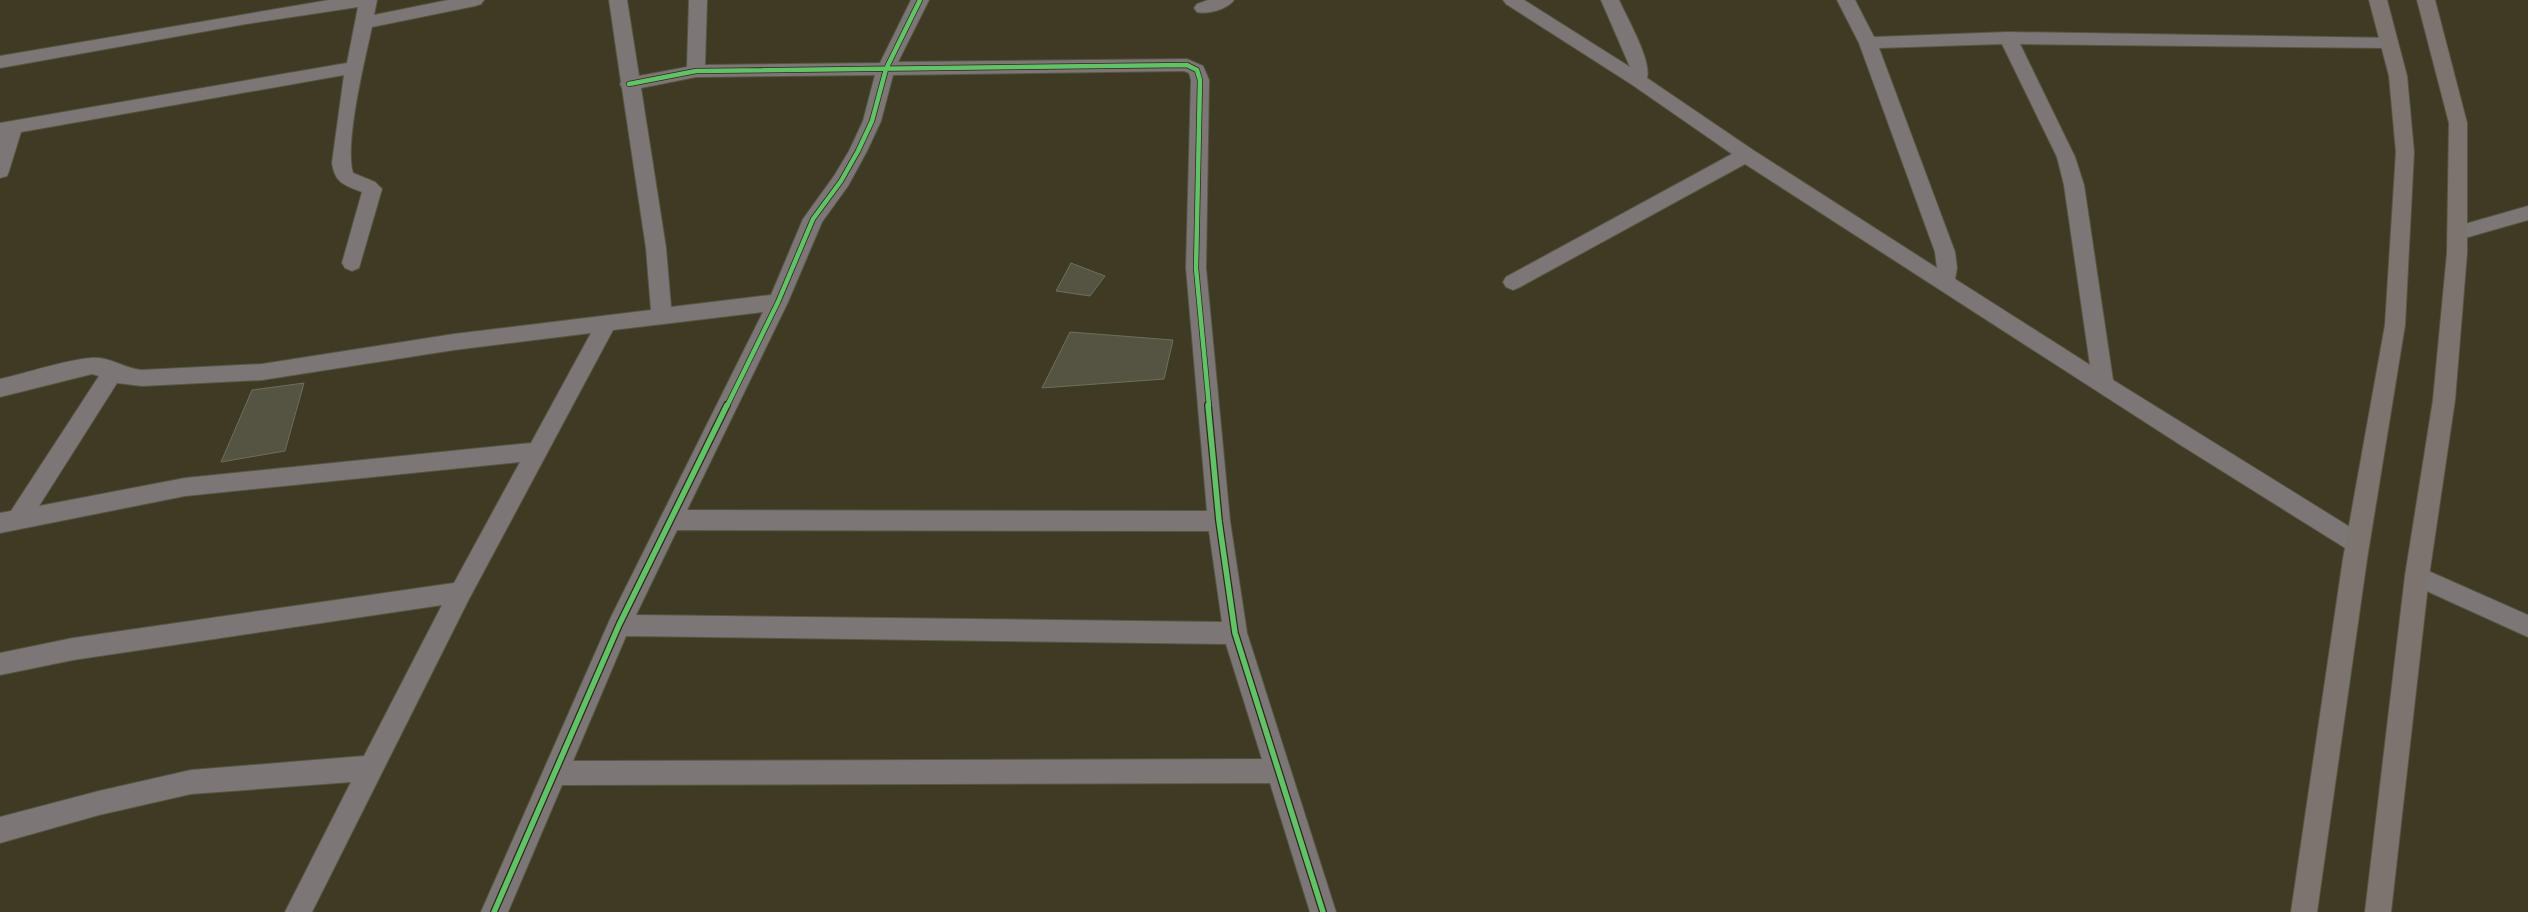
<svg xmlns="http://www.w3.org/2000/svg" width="2528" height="912" font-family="Georgia,serif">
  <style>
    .building { fill: #555442; stroke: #6e6f5c }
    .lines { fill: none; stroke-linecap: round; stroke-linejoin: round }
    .minor-casing { stroke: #595542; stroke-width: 2 }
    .major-casing { stroke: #595542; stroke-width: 2 }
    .minor { fill: #7c7676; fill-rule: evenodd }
    .major { fill: #7c756f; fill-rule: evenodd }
    .cycleway-far1-casing { stroke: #2c2917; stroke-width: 6 }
    .cycleway-casing { stroke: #2c2917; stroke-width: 8 }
    .cycleway-far1 { stroke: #61c268; stroke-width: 4.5 }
    .cycleway { stroke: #61c268; stroke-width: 5.5 }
  </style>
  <rect width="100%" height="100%" fill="#3e3a23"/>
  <path class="building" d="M 1071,263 L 1105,276 L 1090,296 L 1056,291 Z
    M 1070,332 L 1173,340 L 1164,379 L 1042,388 Z
    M 304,383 L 285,451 L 221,462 L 252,390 Z"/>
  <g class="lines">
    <defs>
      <path id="minor" d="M 329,0 L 377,0 L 374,15 L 448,0 L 484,0 L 481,4 L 475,6 L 372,27 C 365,59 344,144 353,173 L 375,182 L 382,189 L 359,268 L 352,271 L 345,268 L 342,263 L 362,192 C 344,185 335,183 332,163 L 344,75 L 21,132 L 9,171 L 7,176 L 0,178 L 0,123 L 347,63 L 358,7 L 246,24 L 0,68 L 0,56 Z
        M 609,0 L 627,0 L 639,76 L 687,67 L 689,0 L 707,0 L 705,65 L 880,63 L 911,0 L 929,0 L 898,62 L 1187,59 L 1203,66 L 1209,80 L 1206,268 L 1230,521 L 1247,633 L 1336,912 L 1310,912 L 1270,783 L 562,785 L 508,912 L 481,912 L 611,617 L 763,312 L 613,330 L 469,599 L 312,912 L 285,912 L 351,782 L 191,794 L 99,815 L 0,843 L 0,817 L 99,791 L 191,770 L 364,756 L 442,605 L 73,660 L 0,675 L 0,653 L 73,638 L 454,583 L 520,462 L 185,496 L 0,533 L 0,513 L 11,511 L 99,376 L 92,374 L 0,397 L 0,379 C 27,373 65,360 91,358 C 109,356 125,369 142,370 L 262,364 L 454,334 L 651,310 L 646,248 L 622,88 L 620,84 L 621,82 ZM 1184,71 L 1189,73 L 1191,80 L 1186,268 L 1207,511 L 687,510 L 788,302 L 822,222 L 848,186 L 867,151 L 881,121 L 893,75 ZM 875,75 L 863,121 L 849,151 L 834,176 L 803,219 L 771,295 L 671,307 L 666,248 L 641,88 L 696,77 ZM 591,333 L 531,443 L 185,478 L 39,506 L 117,383 L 142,386 L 262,380 L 454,350 ZM 677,530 L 1209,531 L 1222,622 L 636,615 ZM 626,636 L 1226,644 L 1262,759 L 573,761 Z
        M 1208,0 L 1234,0 C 1228,9 1207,15 1197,12 L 1194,8 L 1197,4 Z
        M 1503,0 L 1524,0 L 1630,67 L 1601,0 L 1619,0 C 1627,18 1652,61 1647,78 L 1753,150 L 1937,268 L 1935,252 L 1859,43 L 1837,0 L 1855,0 L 1874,37 L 2008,32 L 2395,38 L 2398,42 L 2395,46 L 2389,48 L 2020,44 L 2075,157 L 2084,185 L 2113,380 L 2366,537 L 2369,544 L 2366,551 L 2358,554 L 2350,551 L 2179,444 L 1745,164 L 1520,287 L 1513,290 L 1506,287 L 1503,282 L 1506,277 L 1732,154 L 1631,84 L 1506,4 ZM 2002,44 L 2057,157 L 2064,185 L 2090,365 L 1955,279 L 1957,268 L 1955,252 L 1879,48 Z
        M 2528,206 L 2528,220 L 2458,240 L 2451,238 L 2448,233 L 2451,228 Z
        M 2417,566 L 2528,615 L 2528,637 L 2409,583 L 2405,576 L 2409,569 Z"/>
      <path id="major" d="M 2369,0 L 2387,0 L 2407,76 L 2414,152 L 2405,325 L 2367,559 L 2317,912 L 2291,912 L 2343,559 L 2385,325 L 2396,152 L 2389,76 Z
        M 2417,0 L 2435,0 L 2467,123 L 2467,253 L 2455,400 L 2429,576 L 2391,912 L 2365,912 L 2405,576 L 2433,400 L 2447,253 L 2449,123 Z"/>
    </defs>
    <use href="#minor" class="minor-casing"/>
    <use href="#major" class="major-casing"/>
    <use href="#minor" class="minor"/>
    <use href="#major" class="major"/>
    <defs>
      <path id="cycleway-far1" d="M 629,84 L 696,71 L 1187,65 L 1197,70 L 1200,80 L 1196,268 L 1209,406
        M 727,406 L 778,302 L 813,219 L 841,181 L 858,151 L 872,121 L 886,69 L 920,0"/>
      <path id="cycleway" d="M 1208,405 L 1219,521 L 1235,633 L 1323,912
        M 494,912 L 619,625 L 727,405"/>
    </defs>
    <use href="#cycleway-far1" class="cycleway-far1-casing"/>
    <use href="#cycleway" class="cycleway-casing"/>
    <use href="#cycleway-far1" class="cycleway-far1"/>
    <use href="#cycleway" class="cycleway"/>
  </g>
</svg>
